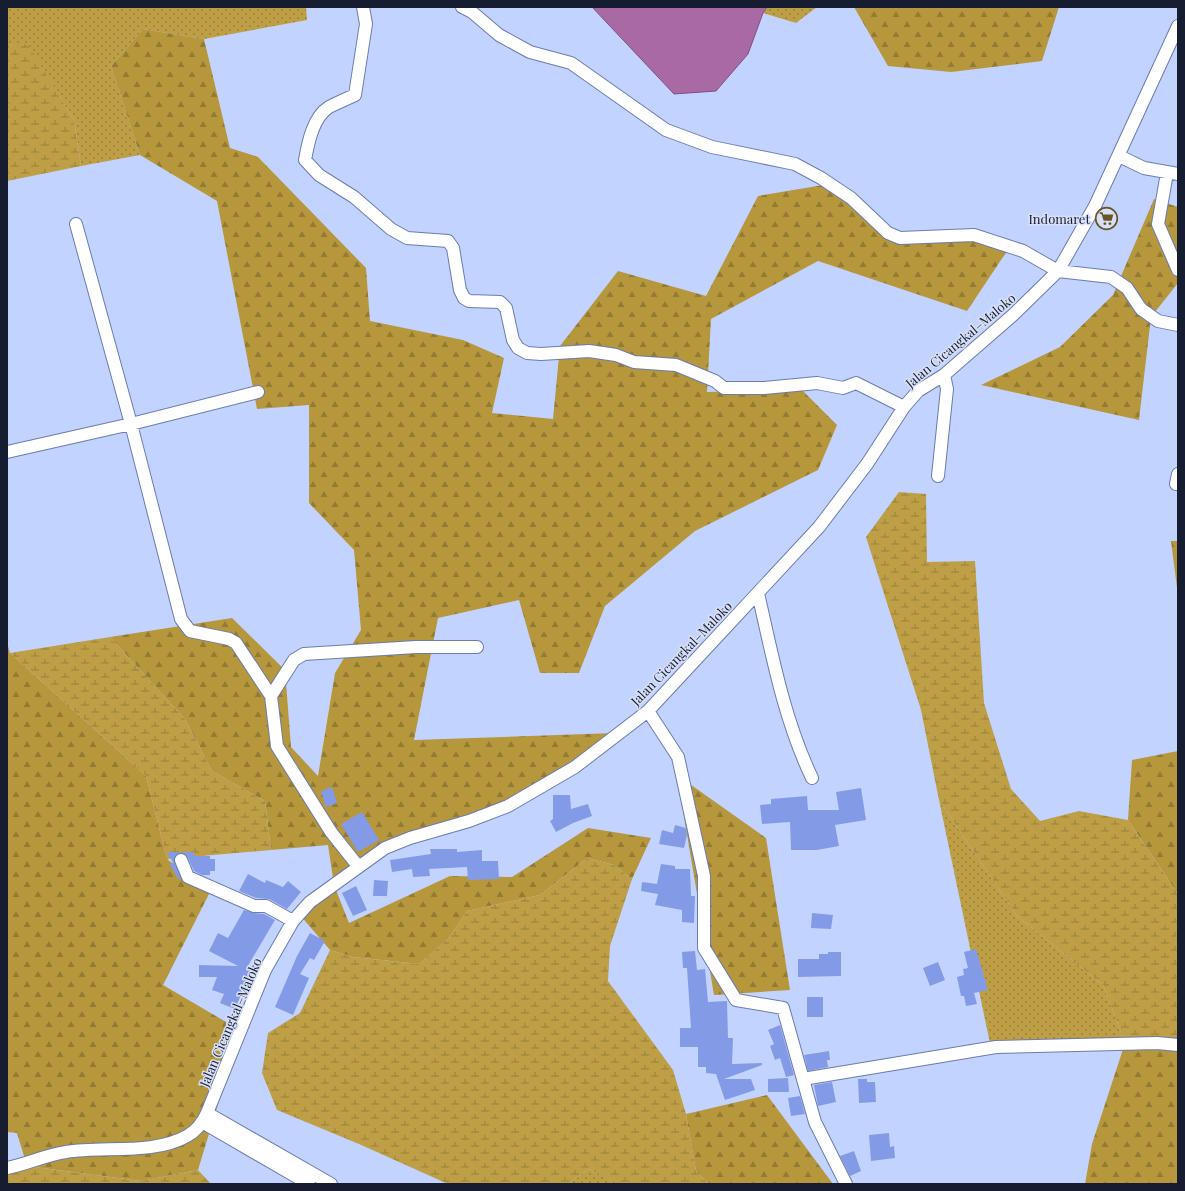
<svg xmlns="http://www.w3.org/2000/svg" width="1185" height="1191" font-family="'Playfair Display',serif">
  <style>
    .grass { fill: url(#grass-dots) }
    .forest { fill: url(#forest-firs) }
    .wetland { fill: url(#wetland-marsh) }
    .water { fill: #a969a4; stroke: #7d5282 }
    .building { fill: #839be7 }
    .lines { fill: none; stroke-linecap: round; stroke-linejoin: round }
    .minor-casing { stroke: #6b7cae; stroke-width: 14 }
    .minor { stroke: #fff; stroke-width: 12 }
    .labels { text-anchor: middle; dominant-baseline: central; stroke-width: 3; stroke-linejoin: round; paint-order: stroke }
    .poi-label { font-size: 13px; fill: #171d31; stroke: #d8e0f7; text-anchor: end }
    .street-label { font-size: 13px; fill: #171d31; stroke: #d8e0f7 }
  </style>
  <defs>
    <pattern id="grass-dots" width="8" height="8" patternUnits="userSpaceOnUse"><rect width="8" height="8" fill="#be9f46"/><path d="M2 2h.1M6 6h.1" fill="none" stroke="#99813b" stroke-width="1.8" stroke-linecap="round"/></pattern>
    <pattern id="forest-firs" width="22" height="20" patternUnits="userSpaceOnUse"><rect width="22" height="20" fill="#b6973c"/><path d="M5 1l3.5 6h-7zM16 11l3.5 6h-7z" fill="#937b33"/></pattern>
    <pattern id="wetland-marsh" width="20" height="14" patternUnits="userSpaceOnUse"><rect width="20" height="14" fill="#be9f46"/><path d="M1 5h8M5 5V1M11 12h8M15 12V8" fill="none" stroke="#99813b"/></pattern>
  </defs>
  <rect width="100%" height="100%" fill="#c3d3ff"/>
  <path class="grass" d="M 7,7 L 306,7 L 307,20 L 204,39 L 143,29 L 111,66 L 140,155 L 81,166 L 74,120 L 28,45 L 7,46 Z
    M 767,7 L 817,7 L 796,23 L 763,13 Z
    M 939,800 L 1017,916 L 1103,985 L 1125,1043 L 991,1048 Z
    M 589,1169 L 617,1183 L 618,1184 L 568,1184 Z"/>
  <path class="forest" d="M 854,7 L 1059,7 L 1042,61 L 951,72 L 888,66 Z
    M 143,29 L 204,39 L 230,148 L 258,157 L 366,268 L 370,321 L 463,340 L 504,358 L 492,413 L 553,419 L 560,346 L 618,271 L 706,296 L 758,196 L 829,184 L 904,240 L 967,233 L 1009,248 L 967,311 L 818,261 L 711,319 L 707,392 L 801,389 L 837,425 L 818,470 L 695,531 L 605,606 L 579,673 L 540,673 L 519,600 L 438,618 L 414,740 L 615,733 L 508,804 L 403,836 L 334,885 L 349,923 L 450,876 L 512,877 L 588,828 L 651,838 L 632,879 L 614,865 L 587,858 L 540,895 L 467,911 L 448,939 L 419,964 L 353,957 L 330,950 L 299,914 L 334,885 L 328,845 L 271,850 L 265,801 L 212,771 L 185,719 L 110,637 L 232,618 L 285,670 L 291,747 L 318,776 L 335,673 L 361,630 L 354,550 L 309,503 L 309,405 L 257,409 L 217,201 L 140,155 L 111,66 Z
    M 1154,199 L 1178,207 L 1178,283 L 1151,317 L 1139,420 L 981,385 L 1060,347 L 1113,295 Z
    M 1171,541 L 1178,541 L 1178,588 L 1177,588 Z
    M 7,643 L 10,653 L 146,776 L 167,859 L 210,892 L 163,985 L 226,1022 L 222,1091 L 198,1170 L 141,1181 L 27,1166 L 17,1133 L 7,1132 Z
    M 1178,751 L 1178,894 L 1128,820 L 1132,760 Z
    M 677,775 L 766,838 L 790,990 L 714,995 Z
    M 1178,1042 L 1178,1184 L 1085,1184 L 1092,1144 L 1125,1043 Z
    M 767,1095 L 833,1184 L 709,1184 L 696,1171 L 686,1114 Z"/>
  <path class="wetland" d="M 28,44 L 74,120 L 81,166 L 7,181 L 7,46 Z
    M 899,492 L 926,494 L 927,562 L 975,561 L 984,703 L 1011,789 L 1040,821 L 1079,811 L 1128,820 L 1178,894 L 1178,1042 L 1125,1043 L 1103,985 L 1017,916 L 939,800 L 921,710 L 866,537 Z
    M 110,637 L 185,719 L 212,771 L 265,801 L 271,850 L 167,859 L 146,776 L 10,653 Z
    M 587,858 L 614,865 L 632,879 L 610,946 L 608,981 L 673,1070 L 686,1114 L 696,1171 L 709,1184 L 618,1184 L 589,1169 L 568,1184 L 448,1184 L 359,1144 L 277,1110 L 262,1073 L 268,1033 L 300,1013 L 330,950 L 353,957 L 419,964 L 448,939 L 467,911 L 540,895 Z
    M 27,1166 L 141,1181 L 198,1170 L 211,1184 L 7,1184 L 7,1172 Z"/>
  <path class="water" d="M 592,7 L 767,7 L 763,13 L 748,54 L 716,91 L 674,94 Z"/>
  <path class="building" d="M 332,787 L 337,803 L 326,807 L 321,791 Z
    M 861,788 L 866,820 L 835,825 L 839,846 L 817,850 L 791,850 L 790,822 L 762,824 L 760,805 L 771,804 L 771,799 L 807,796 L 808,810 L 839,810 L 836,792 Z
    M 553,795 L 570,795 L 571,809 L 588,804 L 592,816 L 573,823 L 556,832 L 550,821 L 553,819 Z
    M 362,812 L 379,840 L 358,852 L 341,824 Z
    M 675,825 L 686,828 L 687,835 L 684,848 L 659,844 L 662,830 L 673,833 Z
    M 430,849 L 457,849 L 457,852 L 482,850 L 482,861 L 498,861 L 499,879 L 468,880 L 467,867 L 429,869 L 430,876 L 413,877 L 412,869 L 392,872 L 390,860 L 431,854 Z
    M 167,852 L 194,852 L 194,856 L 210,856 L 210,859 L 215,859 L 215,871 L 210,871 L 210,875 L 202,875 L 194,871 L 186,854 L 179,853 L 174,859 L 181,879 L 179,880 L 170,865 L 173,863 Z
    M 661,864 L 675,866 L 675,869 L 690,869 L 691,896 L 695,896 L 694,923 L 682,922 L 682,910 L 655,905 L 658,894 L 641,891 L 642,882 L 657,884 Z
    M 248,874 L 265,883 L 266,880 L 283,887 L 288,881 L 301,892 L 287,909 L 269,899 L 256,898 L 239,891 Z
    M 374,880 L 388,881 L 387,896 L 373,896 Z
    M 356,886 L 367,910 L 353,916 L 342,893 Z
    M 244,910 L 254,913 L 264,914 L 275,920 L 246,969 L 251,971 L 235,1009 L 220,1003 L 224,994 L 212,990 L 217,977 L 199,977 L 199,965 L 238,966 L 209,951 L 218,933 L 228,938 Z
    M 812,913 L 833,915 L 831,929 L 811,928 Z
    M 310,933 L 325,941 L 314,960 L 310,958 L 300,974 L 309,978 L 293,1015 L 275,1007 L 297,956 Z
    M 976,949 L 988,990 L 974,993 L 977,1004 L 966,1006 L 964,996 L 961,996 L 957,977 L 964,975 L 963,969 L 968,968 L 964,952 Z
    M 695,951 L 697,970 L 705,969 L 708,1002 L 727,1001 L 728,1038 L 733,1038 L 732,1064 L 762,1063 L 762,1065 L 724,1079 L 751,1079 L 755,1090 L 725,1100 L 716,1074 L 706,1073 L 706,1067 L 698,1067 L 698,1047 L 680,1047 L 680,1028 L 691,1028 L 687,968 L 683,968 L 682,952 Z
    M 828,952 L 841,952 L 841,976 L 798,977 L 798,959 L 819,959 L 819,954 L 828,954 Z
    M 938,962 L 945,980 L 930,986 L 923,968 Z
    M 807,997 L 823,997 L 823,1017 L 807,1017 Z
    M 780,1025 L 794,1075 L 786,1077 L 780,1058 L 775,1060 L 770,1046 L 774,1044 L 768,1030 Z
    M 829,1051 L 830,1060 L 827,1060 L 828,1067 L 808,1071 L 804,1055 Z
    M 788,1078 L 789,1092 L 768,1092 L 768,1079 Z
    M 858,1079 L 867,1079 L 867,1082 L 875,1082 L 876,1102 L 859,1103 Z
    M 832,1082 L 836,1102 L 818,1106 L 814,1085 Z
    M 800,1096 L 805,1114 L 791,1116 L 788,1098 Z
    M 889,1133 L 890,1147 L 894,1146 L 895,1158 L 871,1161 L 869,1135 Z
    M 854,1151 L 861,1171 L 850,1176 L 840,1156 Z"/>
  <g class="lines">
    <defs>
      <path id="minor" d="M 363,7 L 366,24 L 355,95 C 346,99 337,103 329,107 C 313,117 308,143 305,160 L 319,175 L 354,197 L 391,229 L 407,238 L 448,241 L 453,248 L 460,290 L 464,298 L 469,301 L 500,302 L 506,308 L 513,340 L 518,348 L 527,353 L 541,354 L 589,351 L 616,355 L 634,362 L 676,365 L 715,381 L 724,388 L 764,388 L 817,383 L 843,388 L 856,383 L 904,407
        M 462,7 L 472,12 L 499,35 L 530,52 L 571,63 L 666,130 L 712,147 L 795,164 L 821,178 L 851,198 L 888,233 L 900,238 L 974,235 L 1023,251 L 1058,271 L 1111,277 L 1127,288 L 1141,309 L 1158,321 L 1178,325
        M 1119,156 L 1144,168 L 1178,174
        M 1167,173 L 1158,224 L 1178,270
        M 76,224 L 131,424 L 181,619 L 190,631 L 229,639 L 236,643 L 271,696 L 277,746 L 331,832 L 358,866
        M 7,452 L 131,424 L 258,392
        M 1178,474 L 1176,484 L 1178,484
        M 938,476 L 947,389 L 944,375
        M 758,593 C 772,655 784,719 812,778
        M 271,696 L 294,660 L 304,654 L 416,647 L 477,647
        M 648,711 L 678,757 L 704,876 L 704,948 L 736,1000 L 783,1008 L 815,1122 L 846,1184
        M 181,860 L 188,877 L 254,906 L 266,906 L 293,921
        M 803,1079 L 996,1047 L 1157,1043 L 1178,1045
        M 207,1113 L 331,1184
        M 202,1122 L 309,1184
        M 7,1168 C 27,1164 46,1155 66,1152 C 104,1146 154,1155 187,1136 C 196,1131 203,1122 207,1113 L 265,970 L 293,921 L 310,902 L 385,848 L 410,838 L 469,821 L 508,806 L 575,767 L 648,711 L 819,527 L 867,464 L 904,407 L 918,391 L 944,375 L 1013,315 L 1058,271 L 1095,206 L 1178,26"/>
    </defs>
    <use href="#minor" class="minor-casing"/>
    <use href="#minor" class="minor"/>
  </g>
  <defs>
    <symbol id="supermarket-ring" viewBox="-11 -11 22 22"><circle r="9.5" fill="#d8e0f7" stroke="#685624" stroke-width="1.5"/><path d="M-6-5.5h2.5l.6 2H6L4.5 2H-2.5L-4.4-4H-6ZM-1.5 3.2a1.3 1.3 0 1 0 .1 0ZM3 3.2a1.3 1.3 0 1 0 .1 0Z" fill="#685624"/></symbol>
  </defs>
  <g fill-rule="evenodd">
    <use href="#supermarket-ring" x="1094" y="206" width="25" height="25"/>
  </g>
  <g class="labels">
    <g class="poi-label">
      <text x="1090" y="218">Indomaret</text>
    </g>
    <g class="street-label">
      <text transform="translate(960 340) rotate(-40)">Jalan Cicangkal–Maloko</text>
      <text transform="translate(681 653) rotate(-46)">Jalan Cicangkal–Maloko</text>
      <text transform="translate(230 1022) rotate(-67)">Jalan Cicangkal–Maloko</text>
    </g>
  </g>
  <rect width="1185" height="1191" fill="none" stroke="#171d31" stroke-width="16"/>
</svg>
